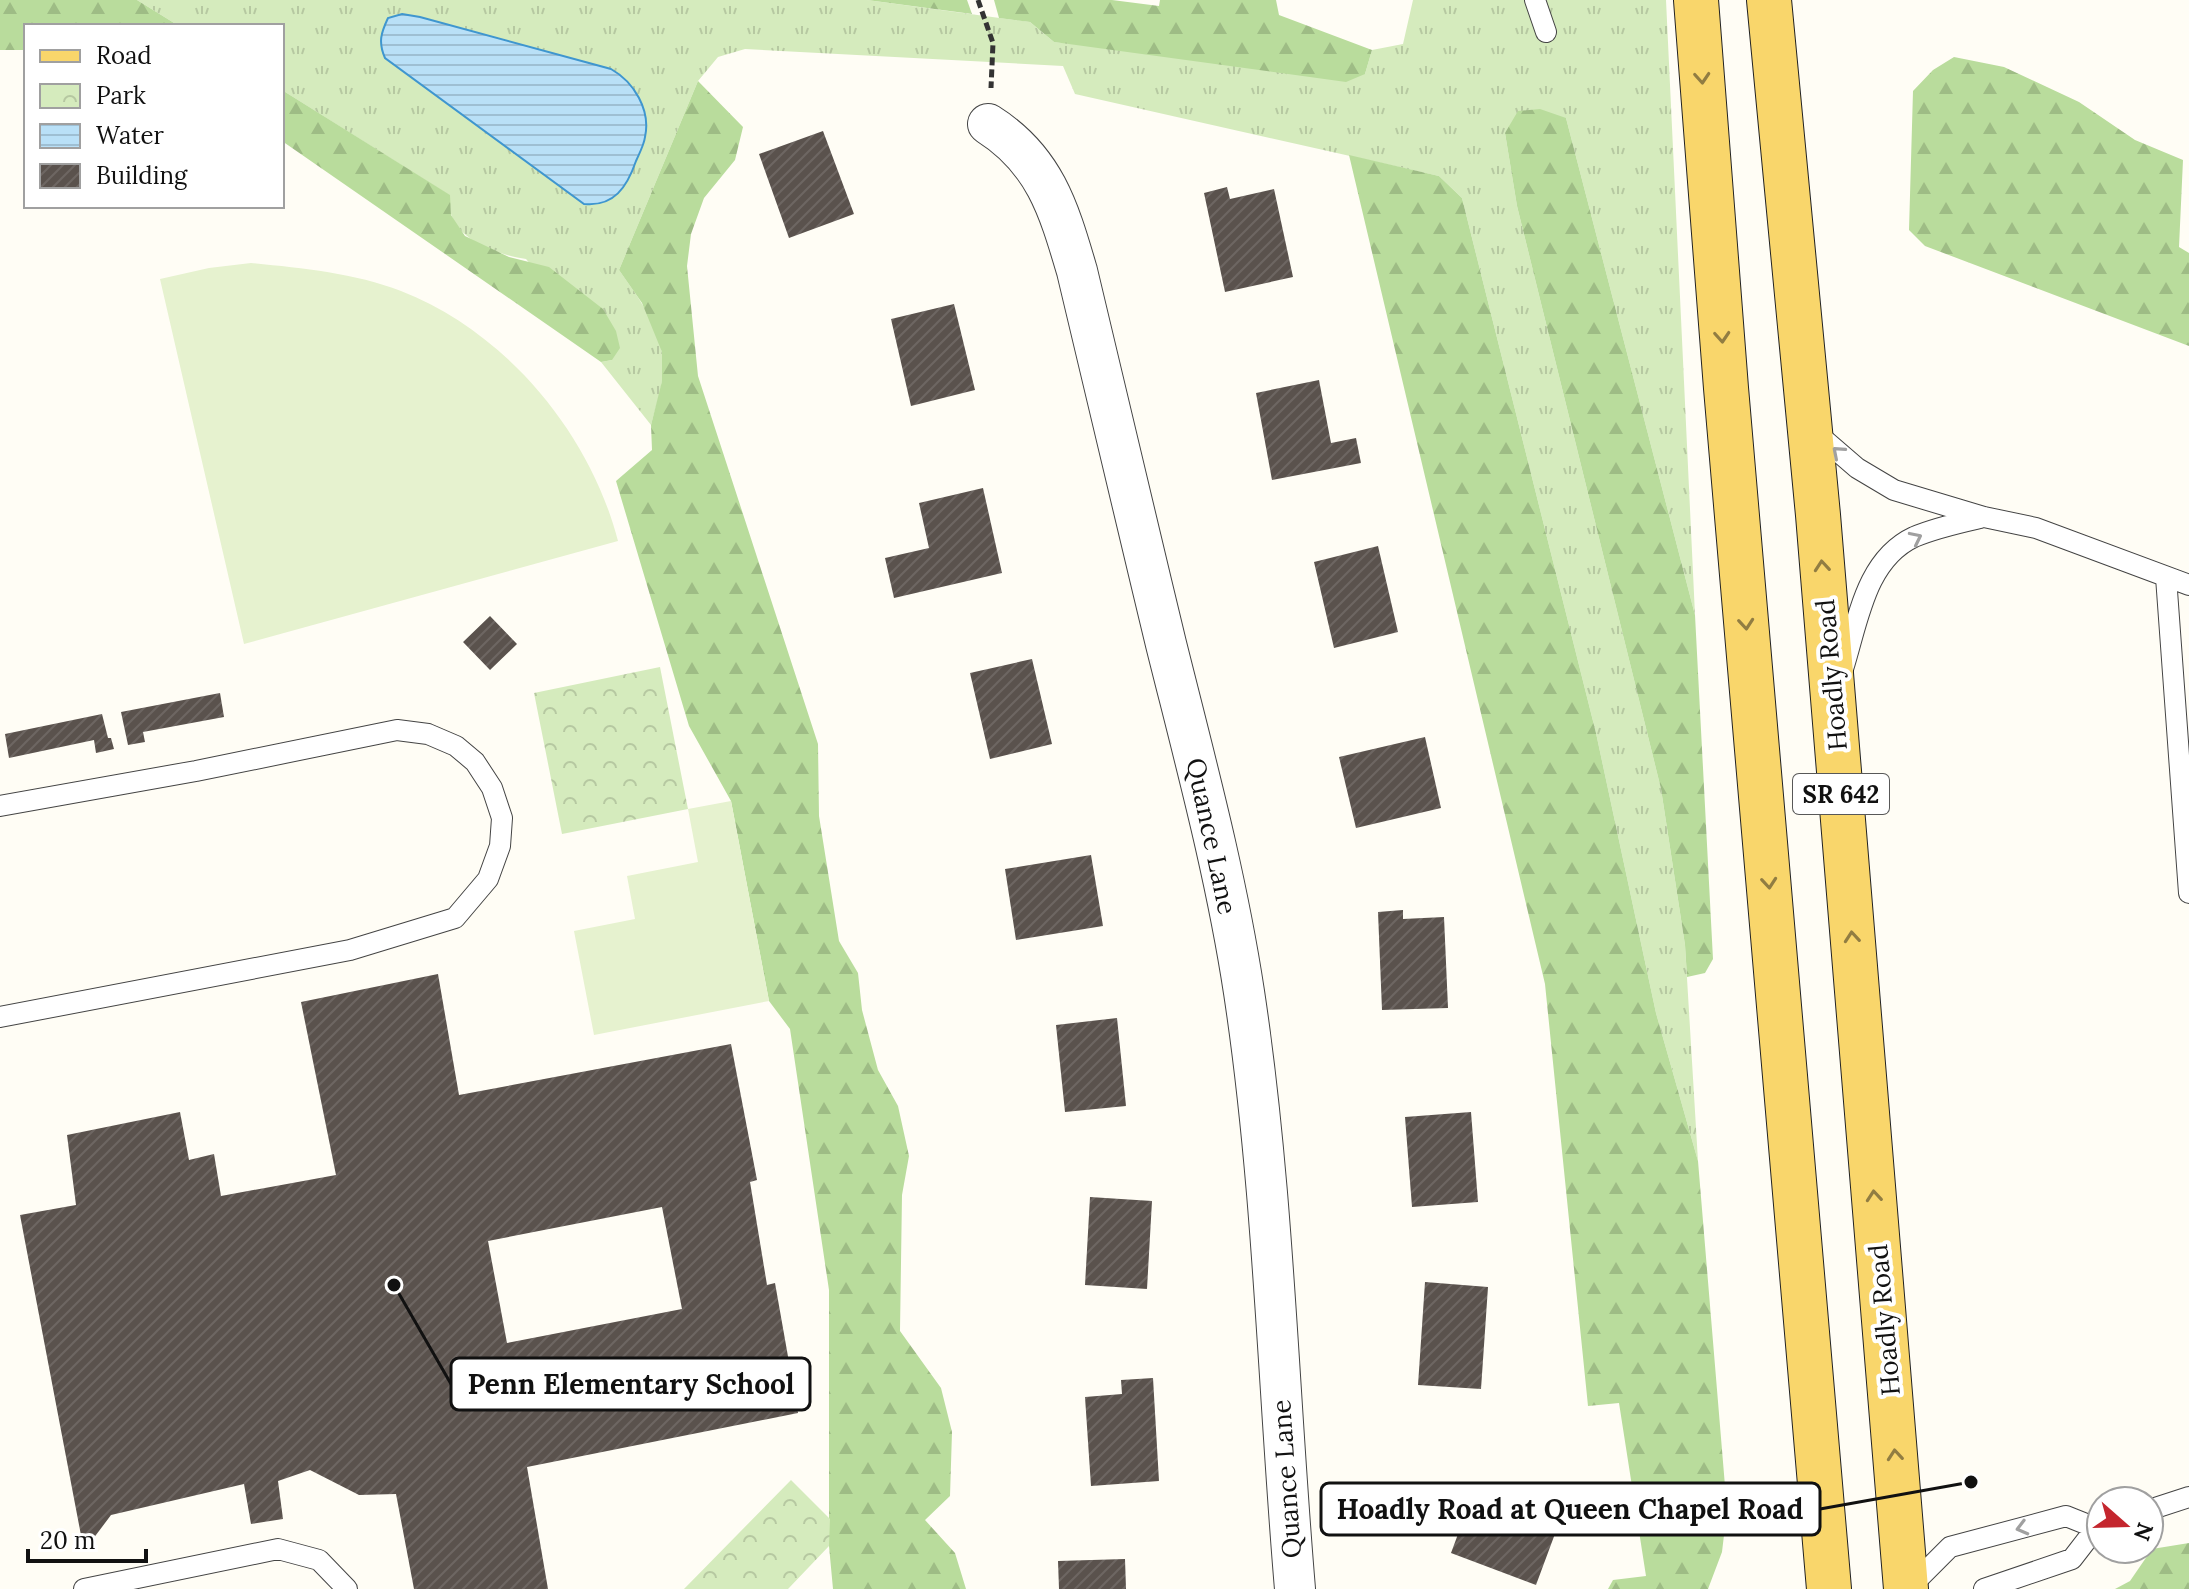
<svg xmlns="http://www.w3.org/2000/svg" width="2189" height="1589" font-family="Lora,serif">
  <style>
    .grass { fill: url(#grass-tufts) }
    .forest { fill: url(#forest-firs) }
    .park { fill: url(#park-crowns) }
    .pitch { fill: #e6f2cf }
    .water { fill: url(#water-rules); stroke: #3f96cf; stroke-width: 2 }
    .building { fill: url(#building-hatch); fill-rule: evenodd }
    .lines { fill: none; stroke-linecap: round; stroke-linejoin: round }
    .lane-casing { stroke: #444; stroke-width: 22 }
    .street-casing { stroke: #444; stroke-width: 42 }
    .primary-casing { stroke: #222; stroke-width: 46 }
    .path { stroke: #333; stroke-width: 5; stroke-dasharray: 8 4; stroke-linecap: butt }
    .lane { stroke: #fff; stroke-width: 20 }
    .street { stroke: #fff; stroke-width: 40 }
    .primary { stroke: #f9d66b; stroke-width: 44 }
    .oneway { stroke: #917d42 }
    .oneway2 { stroke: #a0a0a0 }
    .labels { text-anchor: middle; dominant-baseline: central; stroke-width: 8; stroke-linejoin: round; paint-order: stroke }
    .shield { fill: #fff; stroke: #585858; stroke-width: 2 }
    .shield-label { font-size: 24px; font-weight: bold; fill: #111 }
    .street-label { font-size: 26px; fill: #111; stroke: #fff }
    .leader { fill: none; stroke: #111; stroke-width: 3 }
    .callout-dot { fill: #111; stroke: #fff; stroke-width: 3 }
    .callout { fill: #fff; stroke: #111; stroke-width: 3 }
    .callout-label { font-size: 28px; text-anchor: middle; font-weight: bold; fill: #111 }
  </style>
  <defs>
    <pattern id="grass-tufts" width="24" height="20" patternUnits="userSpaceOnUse" patternTransform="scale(2)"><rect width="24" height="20" fill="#d5ebbd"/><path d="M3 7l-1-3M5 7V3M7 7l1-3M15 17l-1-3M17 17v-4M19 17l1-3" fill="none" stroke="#b6c8a1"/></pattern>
    <pattern id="forest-firs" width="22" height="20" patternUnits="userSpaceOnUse" patternTransform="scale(2)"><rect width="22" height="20" fill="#b9dc9c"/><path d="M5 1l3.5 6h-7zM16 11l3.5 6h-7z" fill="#9ebc85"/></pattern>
    <pattern id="park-crowns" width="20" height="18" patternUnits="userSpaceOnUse" patternTransform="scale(2)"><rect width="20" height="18" fill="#d5ebbd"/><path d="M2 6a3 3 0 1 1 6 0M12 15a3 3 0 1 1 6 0" fill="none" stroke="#b6c8a1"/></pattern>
    <pattern id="water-rules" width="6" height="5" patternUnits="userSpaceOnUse" patternTransform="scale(2)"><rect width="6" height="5" fill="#b9e0f7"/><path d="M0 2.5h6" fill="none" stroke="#9ebfd3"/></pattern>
    <pattern id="building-hatch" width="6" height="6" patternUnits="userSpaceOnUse" patternTransform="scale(2)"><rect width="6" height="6" fill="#5a524d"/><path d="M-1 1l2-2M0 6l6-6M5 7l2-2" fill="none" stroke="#6d6662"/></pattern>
  </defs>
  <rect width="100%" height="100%" fill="#fffdf5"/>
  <path class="grass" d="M 137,0 L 867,0 L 1030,22 L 1054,42 L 1365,74 L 1372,50 L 1403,44 L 1413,0 L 1666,0 L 1695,615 L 1566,118 L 1505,133 L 1517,206 L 1661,789 L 1685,945 L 1698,1161 L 1656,1013 L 1596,733 L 1462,198 L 1439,176 L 1075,94 L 1063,66 L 745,49 L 718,57 L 698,81 L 619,270 C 636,294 657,322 662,352 C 667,376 657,402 651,425 L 601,362 L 612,360 L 526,259 C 500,255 460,242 451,214 C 450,208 450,201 449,195 L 282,90 L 282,26 L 179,26 Z"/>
  <path class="forest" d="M 0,0 L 137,0 L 179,26 L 26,26 L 26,50 L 0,50 Z
    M 868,0 L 967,0 L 972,14 L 867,0 Z
    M 994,0 L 1112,0 L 1159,6 L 1160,0 L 1276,0 L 1279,15 L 1372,50 L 1365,74 L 1346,82 L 1054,42 L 1030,22 L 999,18 Z
    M 1954,57 L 2004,67 L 2079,102 L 2135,140 L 2183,160 L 2179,247 L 2189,253 L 2189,346 L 1925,246 L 1909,230 L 1913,91 L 1933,70 Z
    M 698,81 L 743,127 L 735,160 L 704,198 L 691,234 L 687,266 L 698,376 L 818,744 L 819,816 L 839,941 L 858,973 L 862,1010 L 878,1070 L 898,1106 L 909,1156 L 902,1195 L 900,1331 L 941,1388 L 952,1432 L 950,1496 L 925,1520 L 955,1553 L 966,1589 L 833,1589 L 829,1546 L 829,1290 L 790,1029 L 769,1001 L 731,801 L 689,726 L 616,481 L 652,450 L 651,425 L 662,381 L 662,352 L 642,303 L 619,270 Z
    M 282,90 L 450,195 L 451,215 L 465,236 L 509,257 L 549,267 L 603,309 L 616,331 L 620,348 L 612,360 L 601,362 L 282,141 Z
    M 1540,109 L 1566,118 L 1695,615 L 1713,959 L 1705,973 L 1687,977 L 1685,945 L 1661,789 L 1517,206 L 1505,133 L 1518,111 Z
    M 1349,155 L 1439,176 L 1462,198 L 1596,733 L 1656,1013 L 1698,1161 L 1727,1510 L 1722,1552 L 1708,1589 L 1608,1589 L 1613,1580 L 1646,1576 L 1619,1403 L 1588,1406 L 1545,984 Z
    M 2189,1543 L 2189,1589 L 2115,1589 L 2130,1581 L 2152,1549 Z"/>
  <path class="park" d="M 660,667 L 688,809 L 562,834 L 534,693 Z
    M 791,1480 L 830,1519 L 829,1546 L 788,1589 L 684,1589 Z"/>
  <path class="pitch" d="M 251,263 C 301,268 354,273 401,291 C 506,332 590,433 618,541 L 244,644 L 160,279 L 209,268 Z
    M 731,801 L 769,1001 L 594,1035 L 574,931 L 635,919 L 627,876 L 698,862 L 688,809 Z"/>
  <path class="water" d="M 402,14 L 420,17 L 611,69 C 634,82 651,110 645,137 C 644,145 639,154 636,161 C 627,187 614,207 584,204 L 385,58 C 378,42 381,33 388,18 Z"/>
  <path class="building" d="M 823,131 L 854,214 L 789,238 L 759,154 Z
    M 1227,187 L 1230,199 L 1274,189 L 1293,277 L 1225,292 L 1204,193 Z
    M 954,304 L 975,390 L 911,406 L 891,319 Z
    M 1319,380 L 1331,443 L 1356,438 L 1361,463 L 1272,480 L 1256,393 Z
    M 983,488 L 1002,573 L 894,598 L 885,558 L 929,548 L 919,503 Z
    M 1378,546 L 1398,632 L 1334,648 L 1314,562 Z
    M 490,616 L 517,644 L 490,670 L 463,642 Z
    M 1032,659 L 1052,744 L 990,759 L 970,673 Z
    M 220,693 L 224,717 L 143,732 L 145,742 L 128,745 L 121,712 Z
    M 102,714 L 108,738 L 111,738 L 114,749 L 96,753 L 94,740 L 9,758 L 5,734 Z
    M 1425,737 L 1441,808 L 1356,828 L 1339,757 Z
    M 1091,855 L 1103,926 L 1016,940 L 1005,869 Z
    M 1403,910 L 1403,919 L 1444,917 L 1448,1008 L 1382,1010 L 1378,912 Z
    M 438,974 L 459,1095 L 731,1044 L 757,1180 L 750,1182 L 767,1285 L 775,1283 L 798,1413 L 527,1467 L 548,1589 L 414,1589 L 396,1494 L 359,1495 L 310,1470 L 278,1481 L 283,1519 L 251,1524 L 244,1484 L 111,1515 L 84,1551 L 20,1215 L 76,1205 L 67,1135 L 180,1112 L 189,1160 L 214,1154 L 221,1196 L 336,1175 L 301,1002 ZM 662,1207 L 682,1309 L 507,1343 L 488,1241 Z
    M 1117,1018 L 1126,1106 L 1065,1112 L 1056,1025 Z
    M 1471,1112 L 1478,1202 L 1412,1207 L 1405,1117 Z
    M 1090,1197 L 1152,1201 L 1147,1289 L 1085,1285 Z
    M 1425,1282 L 1488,1287 L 1481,1389 L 1418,1385 Z
    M 1153,1378 L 1159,1481 L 1091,1486 L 1085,1397 L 1122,1394 L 1121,1380 Z
    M 1474,1491 L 1559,1523 L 1536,1585 L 1451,1553 Z
    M 1125,1559 L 1126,1589 L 1059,1589 L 1058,1561 Z"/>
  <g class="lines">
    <defs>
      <path id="lane" d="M 1535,0 L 1546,32
        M 1813,430 L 1857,468 L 1894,490 L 1984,517 L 2036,528 L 2189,585
        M 2166,577 L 2189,893
        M 1843,669 C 1858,622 1865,560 1914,537 C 1935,528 1958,523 1980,518
        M 0,806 L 196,771 L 397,730 L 428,734 L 456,746 L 475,762 L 492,788 L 502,818 L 500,846 L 488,879 L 455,918 L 350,950 L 0,1017
        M 2149,1510 L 2189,1497
        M 84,1589 L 278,1549 L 319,1560 L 347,1589
        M 1908,1589 L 1950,1547 L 2066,1516 L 2096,1528
        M 1984,1589 L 2072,1559 L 2096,1528 L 2101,1526"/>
      <path id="street" d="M 988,124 C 1045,160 1059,210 1077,271 C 1107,396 1136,520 1166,644 C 1195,760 1226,874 1244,992 C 1274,1190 1278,1390 1295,1589"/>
      <path id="primary" d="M 1696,0 L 1726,388 L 1829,1589
        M 1769,0 L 1818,515 L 1906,1589"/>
    </defs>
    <use href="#lane" class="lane-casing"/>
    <use href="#street" class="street-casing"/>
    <use href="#primary" class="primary-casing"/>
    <path class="path" d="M 978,0 L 993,43 L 991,88"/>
    <use href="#lane" class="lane"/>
    <use href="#street" class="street"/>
    <use href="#primary" class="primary"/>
  </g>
  <defs><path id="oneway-chevron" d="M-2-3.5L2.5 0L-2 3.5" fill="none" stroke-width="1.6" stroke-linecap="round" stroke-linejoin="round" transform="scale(2)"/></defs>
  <g class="oneway">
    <use href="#oneway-chevron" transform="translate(1702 78) rotate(86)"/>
    <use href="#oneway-chevron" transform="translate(1722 337) rotate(86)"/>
    <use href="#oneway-chevron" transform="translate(1822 566) rotate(-95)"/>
    <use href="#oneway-chevron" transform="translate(1746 624) rotate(85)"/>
    <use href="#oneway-chevron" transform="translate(1769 883) rotate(85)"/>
    <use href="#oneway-chevron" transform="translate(1852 937) rotate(-95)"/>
    <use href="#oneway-chevron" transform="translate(1874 1196) rotate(-95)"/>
    <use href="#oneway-chevron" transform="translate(1895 1455) rotate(-95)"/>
  </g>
  <g class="oneway2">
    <use href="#oneway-chevron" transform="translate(1838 452) rotate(-139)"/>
    <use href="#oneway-chevron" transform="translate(1916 538) rotate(-26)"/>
    <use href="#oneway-chevron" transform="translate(2022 1528) rotate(165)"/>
  </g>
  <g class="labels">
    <rect class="shield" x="1793" y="774" width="96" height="40" rx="6"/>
    <g class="shield-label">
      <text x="1841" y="794">SR 642</text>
    </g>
    <g class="street-label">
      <text transform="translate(1831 675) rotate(-95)">Hoadly Road</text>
      <text transform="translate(1212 836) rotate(78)">Quance Lane</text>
      <text transform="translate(1884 1320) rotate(-95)">Hoadly Road</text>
      <text transform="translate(1286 1479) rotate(-94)">Quance Lane</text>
    </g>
  </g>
  <path class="leader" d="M394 1285L451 1384M1971 1482L1820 1509"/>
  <g class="callout-dot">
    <circle cx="394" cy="1285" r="8"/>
    <circle cx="1971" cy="1482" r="8"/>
  </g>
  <g class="callout">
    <rect x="451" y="1358" width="359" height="52" rx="8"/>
    <rect x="1321" y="1483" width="499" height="52" rx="8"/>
  </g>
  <g class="callout-label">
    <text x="631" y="1394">Penn Elementary School</text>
    <text x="1570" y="1519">Hoadly Road at Queen Chapel Road</text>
  </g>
  <rect x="24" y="24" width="260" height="184" fill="#ffffff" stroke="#a0a0a0" stroke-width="2"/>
  <rect x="40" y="50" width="40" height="12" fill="#f9d66b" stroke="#a0a0a0" stroke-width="2"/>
  <text x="96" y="64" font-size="24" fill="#111111">Road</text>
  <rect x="40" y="84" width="40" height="24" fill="url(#park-crowns)" stroke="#a0a0a0" stroke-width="2"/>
  <text x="96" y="104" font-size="24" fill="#111111">Park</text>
  <rect x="40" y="124" width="40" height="24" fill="url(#water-rules)" stroke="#a0a0a0" stroke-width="2"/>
  <text x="96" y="144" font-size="24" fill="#111111">Water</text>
  <rect x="40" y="164" width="40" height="24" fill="url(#building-hatch)" stroke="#a0a0a0" stroke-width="2"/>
  <text x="96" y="184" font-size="24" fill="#111111">Building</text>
  <g transform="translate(2125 1525) rotate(110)"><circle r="38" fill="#ffffff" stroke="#a0a0a0" stroke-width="2"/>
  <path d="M0-6L14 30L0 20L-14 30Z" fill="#c4262e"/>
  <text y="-12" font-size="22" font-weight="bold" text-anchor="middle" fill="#111111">N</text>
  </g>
  <path d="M28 1549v12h118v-12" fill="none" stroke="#111111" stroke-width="4"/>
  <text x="40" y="1549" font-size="24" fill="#111111" stroke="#ffffff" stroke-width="6" paint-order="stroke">20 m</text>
</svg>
